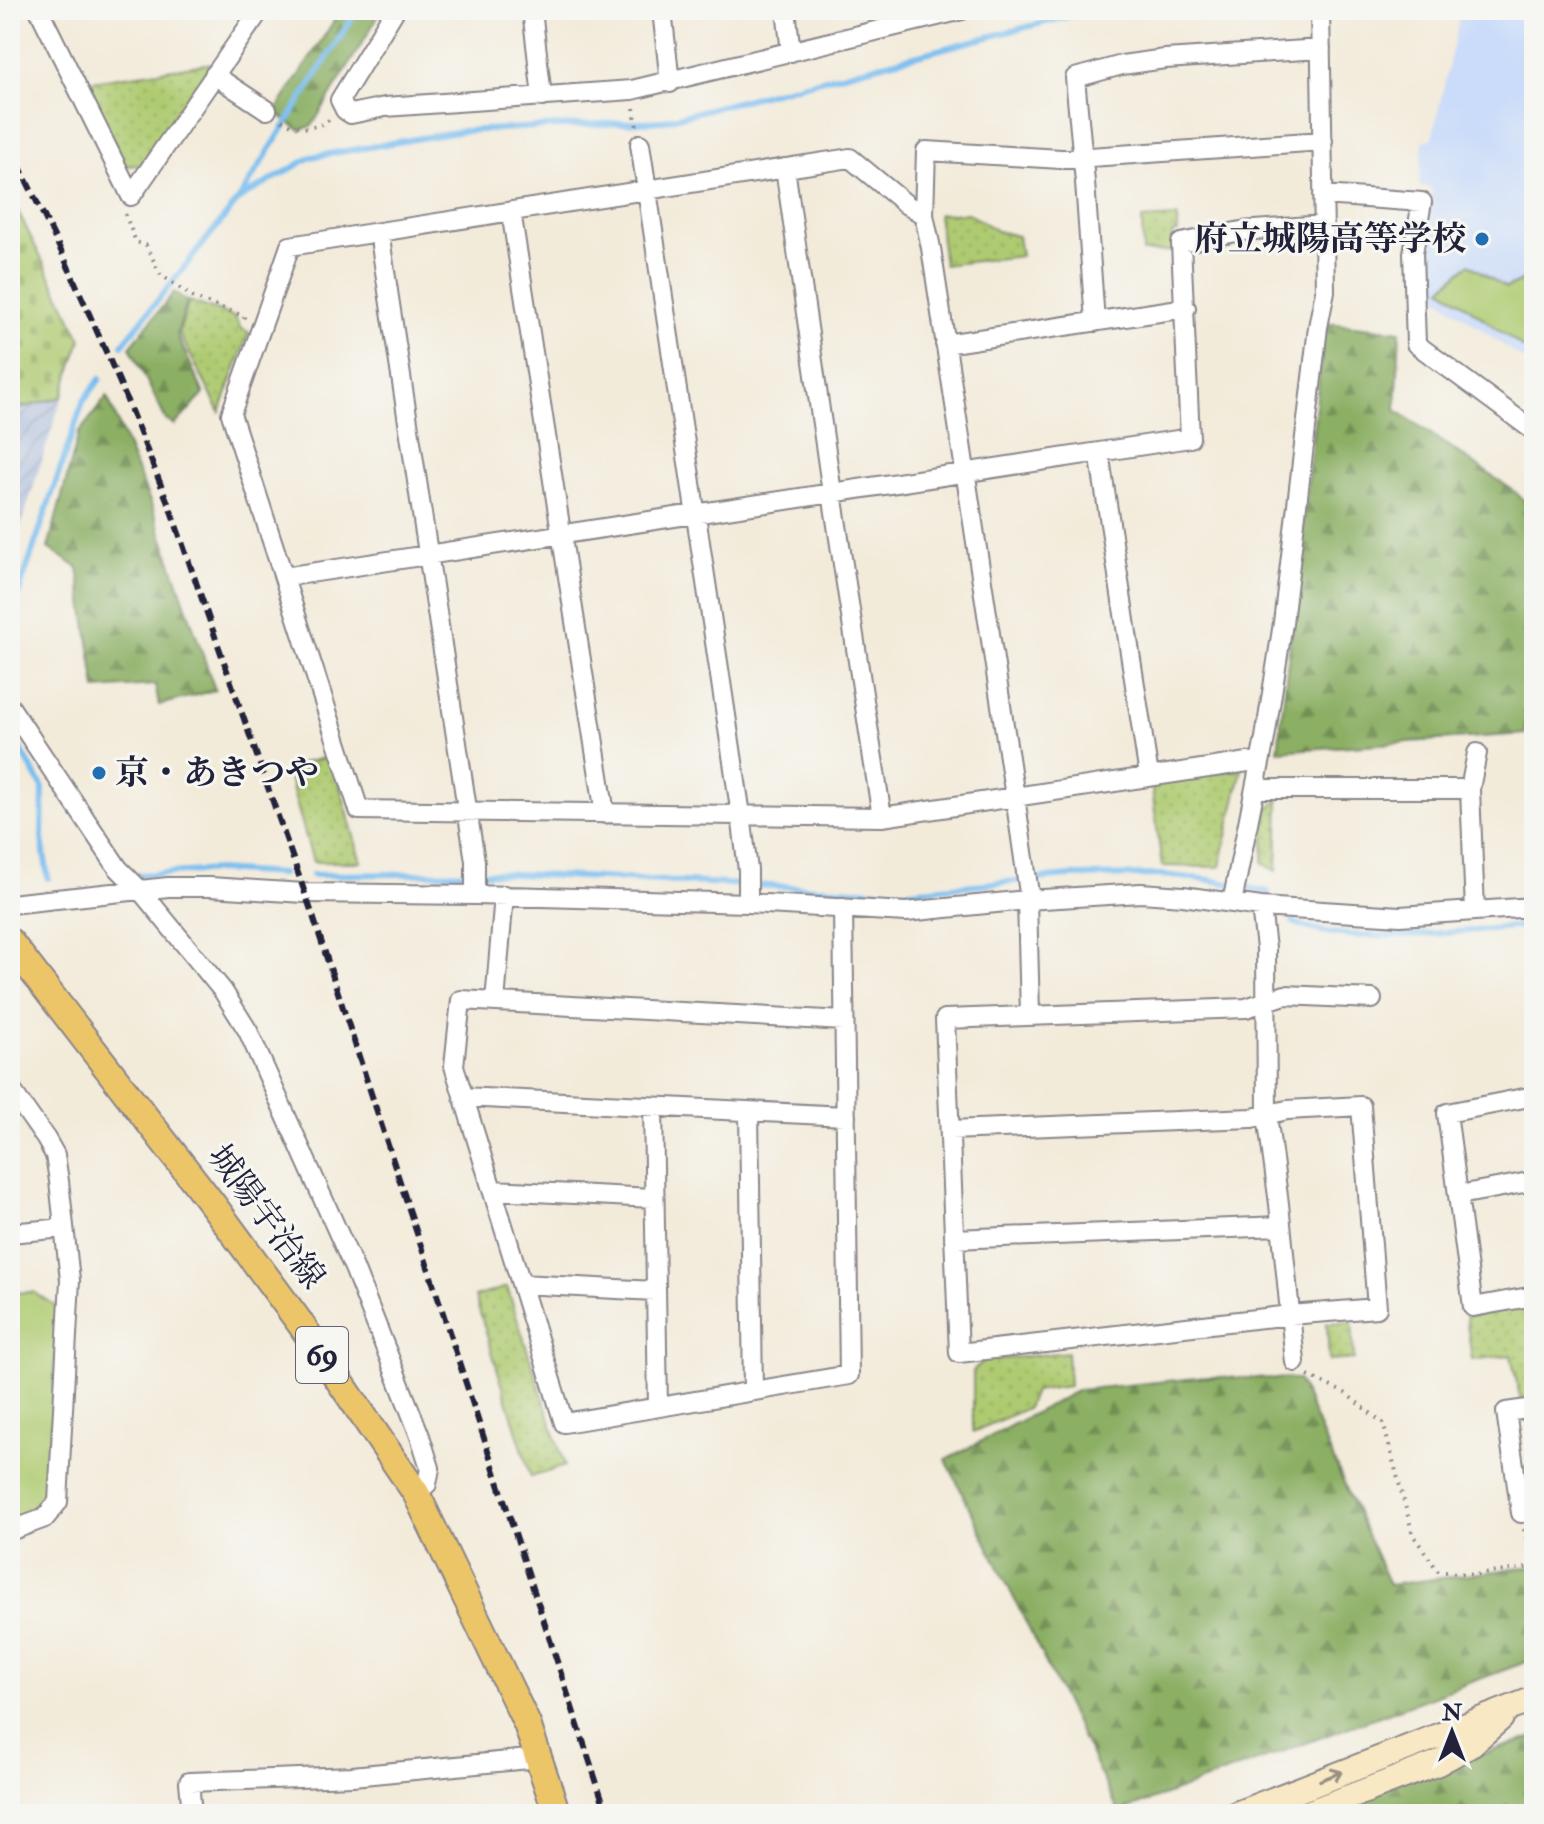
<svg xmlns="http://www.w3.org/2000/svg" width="1544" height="1824" font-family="'IM FELL Double Pica','Noto Serif JP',serif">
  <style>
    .built { fill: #cadcf9 }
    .industrial { fill: url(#industrial-furrows) }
    .forest { fill: url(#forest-firs); stroke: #56684f; stroke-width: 2 }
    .cemetery { fill: url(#cemetery-stones); stroke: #687656; stroke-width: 2 }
    .park { fill: url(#park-dots); stroke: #687656; stroke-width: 2 }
    .pitch { fill: #afcb71; stroke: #687656; stroke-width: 2 }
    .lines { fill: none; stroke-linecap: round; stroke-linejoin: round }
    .stream { stroke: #79bdef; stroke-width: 6 }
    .street-casing { stroke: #8a868a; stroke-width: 22 }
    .secondary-casing { stroke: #8a868a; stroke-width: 28 }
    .primary-casing { stroke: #8a868a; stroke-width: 30 }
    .path { stroke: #8a868a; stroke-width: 4; stroke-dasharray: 2 6; stroke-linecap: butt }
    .street { stroke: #fff; stroke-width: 18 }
    .secondary { stroke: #f8e8c3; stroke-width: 24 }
    .primary { stroke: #edc569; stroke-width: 26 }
    .rail { stroke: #22223b; stroke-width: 6; stroke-dasharray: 12 6; stroke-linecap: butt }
    .oneway { stroke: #988f86 }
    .poi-dot { fill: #1f6fb2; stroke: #f6f6f2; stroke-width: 3 }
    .labels { text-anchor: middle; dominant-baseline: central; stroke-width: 6; stroke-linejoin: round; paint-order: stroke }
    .shield { fill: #f6f6f2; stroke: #626272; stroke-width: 2 }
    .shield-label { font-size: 32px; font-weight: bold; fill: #22223b }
    .poi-label { font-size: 34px; font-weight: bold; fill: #22223b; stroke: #f6f6f2; text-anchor: end }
    .street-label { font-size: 34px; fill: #22223b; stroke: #f6f6f2 }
  </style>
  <defs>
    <pattern id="industrial-furrows" width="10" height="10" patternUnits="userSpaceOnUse" patternTransform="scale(2)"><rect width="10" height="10" fill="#b7c5de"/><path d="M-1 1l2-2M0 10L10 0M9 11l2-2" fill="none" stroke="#9da9bf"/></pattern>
    <pattern id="forest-firs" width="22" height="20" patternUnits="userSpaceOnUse" patternTransform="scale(2)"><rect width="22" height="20" fill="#8baf63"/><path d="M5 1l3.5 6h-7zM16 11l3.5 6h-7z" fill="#718e53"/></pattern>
    <pattern id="cemetery-stones" width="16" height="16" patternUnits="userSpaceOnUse" patternTransform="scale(2)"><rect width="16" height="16" fill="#afcb71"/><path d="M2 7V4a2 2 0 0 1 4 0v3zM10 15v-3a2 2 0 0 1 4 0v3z" fill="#96ae63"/></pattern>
    <pattern id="park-dots" width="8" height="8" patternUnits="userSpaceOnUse" patternTransform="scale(2)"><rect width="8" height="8" fill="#afcb71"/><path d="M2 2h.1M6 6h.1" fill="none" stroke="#96ae63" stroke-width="1.8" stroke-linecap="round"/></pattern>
  </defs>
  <rect width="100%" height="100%" fill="#f6f6f2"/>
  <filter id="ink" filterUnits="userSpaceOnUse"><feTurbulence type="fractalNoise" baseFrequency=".0125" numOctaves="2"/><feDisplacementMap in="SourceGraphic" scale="16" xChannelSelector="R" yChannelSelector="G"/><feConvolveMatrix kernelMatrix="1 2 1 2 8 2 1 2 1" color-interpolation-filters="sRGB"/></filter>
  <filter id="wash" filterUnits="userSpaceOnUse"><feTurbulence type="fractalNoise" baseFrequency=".006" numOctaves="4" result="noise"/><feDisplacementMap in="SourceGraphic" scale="32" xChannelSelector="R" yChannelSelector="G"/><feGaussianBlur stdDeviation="1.8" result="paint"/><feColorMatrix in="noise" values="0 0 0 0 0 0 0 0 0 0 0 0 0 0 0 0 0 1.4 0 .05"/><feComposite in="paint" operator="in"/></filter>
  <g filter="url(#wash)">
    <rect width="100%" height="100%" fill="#f3ebda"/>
    <path class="built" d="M 1461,10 L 1534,10 L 1534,368 L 1428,290 L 1432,188 L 1419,186 L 1423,141 L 1432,139 Z"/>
    <path class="industrial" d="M 62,397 L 10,560 L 10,411 Z"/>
    <path class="forest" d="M 341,10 L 382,10 L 312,126 L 300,130 L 280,116 L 277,109 Z
      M 174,292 L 187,301 L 177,335 L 204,394 L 175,425 L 166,420 L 130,347 Z
      M 1325,323 L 1400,331 L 1396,410 L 1514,491 L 1534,510 L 1534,657 L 1526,661 L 1525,734 L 1278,751 Z
      M 107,396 L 151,504 L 215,690 L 159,705 L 155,685 L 96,689 L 78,568 L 48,548 L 79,433 Z
      M 1207,1377 L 1298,1379 L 1389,1585 L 1534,1566 L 1534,1659 L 1119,1812 L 946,1460 L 1078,1390 Z
      M 1534,1737 L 1534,1814 L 1301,1813 Z"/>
    <path class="cemetery" d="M 10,195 L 81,339 L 62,397 L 10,411 Z"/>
    <path class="park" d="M 212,63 L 141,165 L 126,166 L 85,82 Z
      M 968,213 L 997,231 L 1018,236 L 1021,256 L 944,265 L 938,214 Z
      M 1177,217 L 1178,232 L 1172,233 L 1173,251 L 1143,252 L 1142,219 Z
      M 189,301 L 235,317 L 241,329 L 249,332 L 220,412 L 179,333 Z
      M 332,756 L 361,862 L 313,862 L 286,767 Z
      M 1242,769 L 1220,867 L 1162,866 L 1151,782 Z
      M 1279,800 L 1277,871 L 1263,863 L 1264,834 L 1268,809 Z
      M 507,1287 L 565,1466 L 531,1477 L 475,1297 Z
      M 1534,1304 L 1534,1401 L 1521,1402 L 1511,1355 L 1472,1360 L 1466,1317 Z
      M 1352,1322 L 1354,1359 L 1329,1361 L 1327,1323 Z
      M 1067,1352 L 1069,1386 L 1034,1391 L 1027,1408 L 973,1432 L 973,1371 L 983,1361 Z"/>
    <path class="pitch" d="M 1469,264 L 1506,288 L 1534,275 L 1534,356 L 1442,288 Z
      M 33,1292 L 58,1307 L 47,1501 L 39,1511 L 10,1521 L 10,1293 Z"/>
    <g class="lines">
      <path class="stream" d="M 239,199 L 311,157 L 462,131 L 662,121 L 1093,10
        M 122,345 L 239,199 L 357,10
        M 10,618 L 83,402 L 100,379
        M 10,725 L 11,733 L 43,788 L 42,839 L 48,878
        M 139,875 L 217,870 L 282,874
        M 312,875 L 495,873 L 899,892 L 1069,876 L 1162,875 L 1210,880 L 1268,892
        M 1293,922 C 1354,950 1466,928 1534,926"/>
    </g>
  </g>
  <g filter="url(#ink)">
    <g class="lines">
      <defs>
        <path id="street" d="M 39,10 L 131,196 L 260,10
          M 395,10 L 340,100 L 345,110 L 351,114 L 385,107 L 632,90 L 962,10
          M 532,10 L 542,97
          M 662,10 L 670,83
          M 786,10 L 791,52
          M 214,75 L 267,110
          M 640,144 L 741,815 L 748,870 L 748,903
          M 785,168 L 832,493 L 882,817
          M 1323,195 L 1422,202 L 1413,253 L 1416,344 L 1534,431
          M 511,211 L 605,814
          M 924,215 L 926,151 L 1061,159 L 1323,141
          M 379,232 L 475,861 L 475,895
          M 1095,322 L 1085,182 L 1075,78 L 1122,65 L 1165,59 L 1321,49
          M 945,344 L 1186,308
          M 1099,452 L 1149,776
          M 284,577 L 1190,438 L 1181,243 L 1241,231 L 1324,225
          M 10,707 L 118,868 L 141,891 L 223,991 L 248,1031 L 354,1268 L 420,1436 L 430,1468 L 427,1484 L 416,1493
          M 1256,789 L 1470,789 L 1475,911
          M 1470,789 L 1477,753
          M 1027,900 L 1030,1015
          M 1030,900 L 1015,797 L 931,248 L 924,215 L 907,205 L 850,158 L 290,246 L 231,414 L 359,810 L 882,817 L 1248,762
          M 1232,903 L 1265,738 L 1283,623 L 1318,327 L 1325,291 L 1320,10
          M 10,904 L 168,887 L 210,887 L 304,893 L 475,895 L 748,903 L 906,912 L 1027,900 L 1141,893 L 1183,896 L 1261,907 L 1400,916 L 1534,907
          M 1261,907 L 1266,948 L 1267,1115 L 1279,1204 L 1295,1362
          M 843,908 L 849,1375 L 564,1423 L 454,1066 L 461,1000 L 844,1021
          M 495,1002 L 504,895
          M 10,1088 L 46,1139 L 55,1155 L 59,1181 L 70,1280 L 58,1502 L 45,1518 L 10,1531
          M 1534,1096 L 1447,1113 L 1473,1307 L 1534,1296
          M 463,1097 L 846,1116
          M 653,1107 L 658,1407
          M 749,1112 L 753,1391
          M 950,1130 L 1252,1118 L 1287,1110 L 1361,1106 L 1377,1308 L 1290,1315 L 959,1353 L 945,1019 L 1246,1008 L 1285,995 L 1372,999
          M 492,1190 L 653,1198
          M 1459,1195 L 1534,1181
          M 10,1233 L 64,1228
          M 954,1239 L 1281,1226
          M 521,1284 L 655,1291
          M 1534,1408 L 1506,1412 L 1521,1513 L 1534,1511
          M 192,1814 L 189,1782 L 352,1776 L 539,1758"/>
        <path id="secondary" d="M 1236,1814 L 1534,1699
          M 1305,1814 L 1438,1763 L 1469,1746 L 1501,1718"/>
        <path id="primary" d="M 10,942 L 213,1205 L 300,1323 L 416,1493 L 527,1724 L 557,1814"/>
      </defs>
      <use href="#street" class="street-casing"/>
      <use href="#secondary" class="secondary-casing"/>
      <use href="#primary" class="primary-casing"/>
      <path class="path" d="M 634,108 L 637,127
        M 282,120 C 298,130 313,130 329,120
        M 125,214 L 136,242 L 146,245 L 160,274 L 194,298 L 244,316 L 244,320
        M 1532,1315 L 1534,1329
        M 1308,1376 L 1345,1393 L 1383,1423 L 1413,1535 L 1438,1571 L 1475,1575 L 1532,1567
        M 1524,1529 L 1534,1573"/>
      <use href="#street" class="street"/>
      <use href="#secondary" class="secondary"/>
      <use href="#primary" class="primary"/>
      <path class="rail" d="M 10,147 L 63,255 L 119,381 L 169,505 L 313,916 L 607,1814"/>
    </g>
    <defs><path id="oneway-shaft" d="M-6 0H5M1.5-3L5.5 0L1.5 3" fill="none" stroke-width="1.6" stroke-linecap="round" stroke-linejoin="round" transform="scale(2)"/></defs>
    <use class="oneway" href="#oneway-shaft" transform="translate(1331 1776) rotate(-22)"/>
  </g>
  <g class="poi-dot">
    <circle cx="1482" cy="239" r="8"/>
    <circle cx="99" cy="773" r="8"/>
  </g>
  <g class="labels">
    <rect class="shield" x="296" y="1327" width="52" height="56" rx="6"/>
    <g class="shield-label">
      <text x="322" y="1355">69</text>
    </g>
    <g class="poi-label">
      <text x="1466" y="239">府立城陽高等学校</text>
      <text x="115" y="773" text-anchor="start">京・あきつや</text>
    </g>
    <g class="street-label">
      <text transform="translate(266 1217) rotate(53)">城陽宇治線</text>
    </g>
  </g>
  <rect width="1544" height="1824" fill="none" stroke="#f6f6f2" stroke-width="40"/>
  <g transform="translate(1452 1732)" stroke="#f6f6f2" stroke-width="6" paint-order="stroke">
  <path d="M0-6L14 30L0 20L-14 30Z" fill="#22223b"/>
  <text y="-12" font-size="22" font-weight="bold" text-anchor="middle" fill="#22223b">N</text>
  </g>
</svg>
